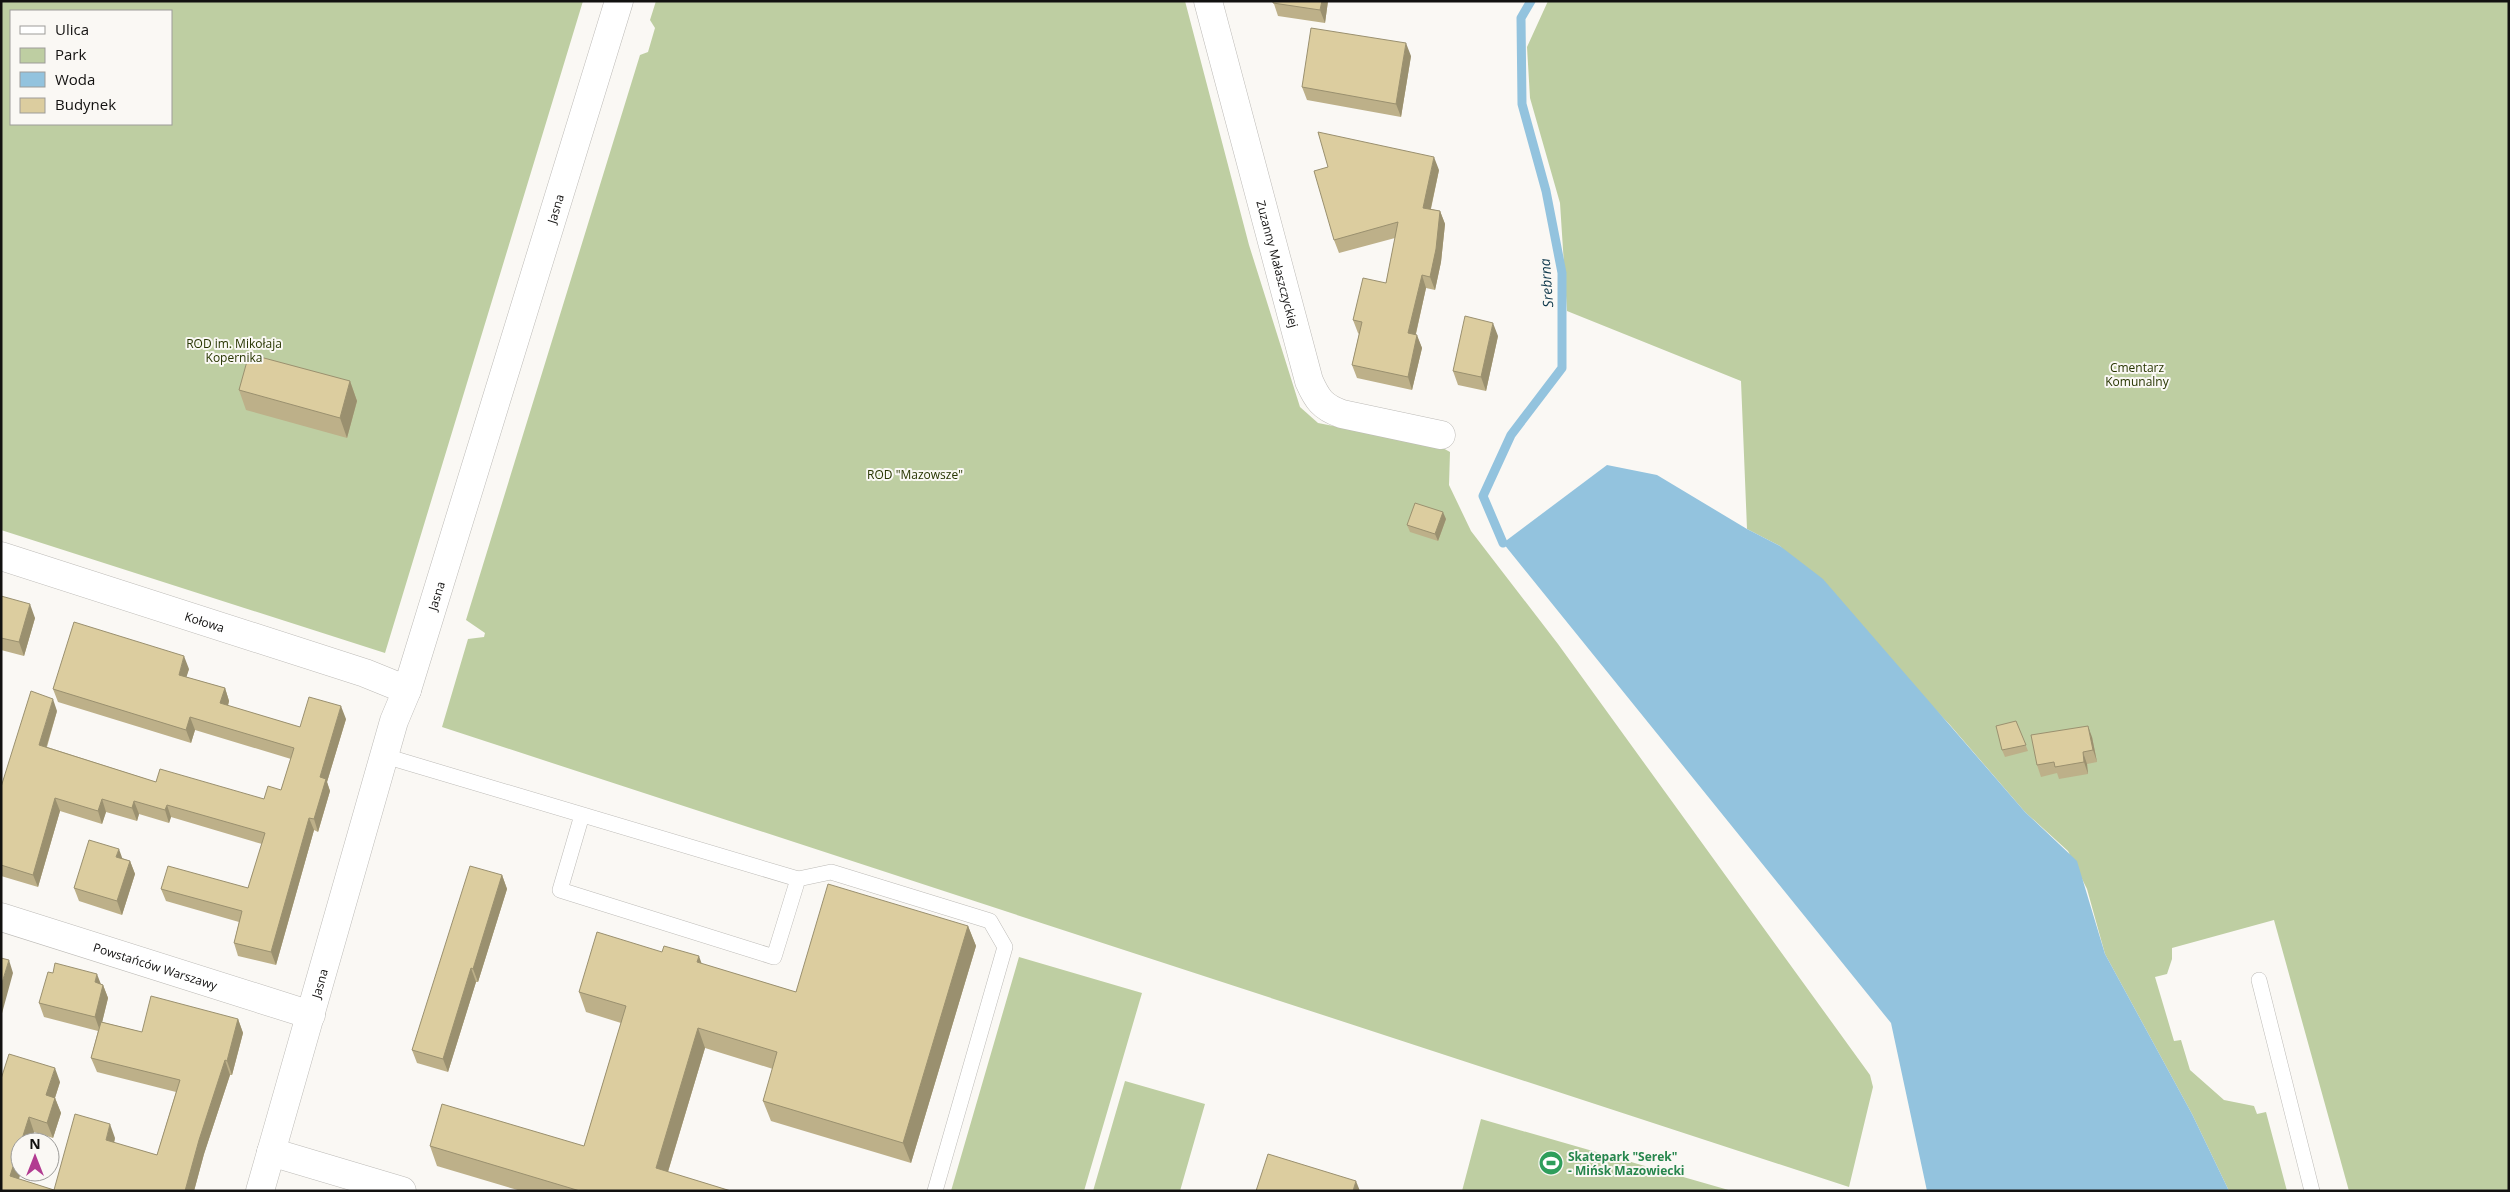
<svg xmlns="http://www.w3.org/2000/svg" width="2510" height="1192" font-family="'Open Sans',sans-serif">
  <style>
    .green { fill: #becea2; fill-rule: evenodd }
    .water { fill: #93c3de }
    .lines { fill: none; stroke-linecap: round; stroke-linejoin: round }
    .stream { stroke: #93c3de; stroke-width: 9 }
    .service-casing { stroke: #bdbbb7; stroke-width: 16 }
    .minor-casing { stroke: #bdbbb7; stroke-width: 29 }
    .tertiary-casing { stroke: #bdbbb7; stroke-width: 29 }
    .service { stroke: #fff; stroke-width: 15 }
    .minor { stroke: #fff; stroke-width: 28 }
    .tertiary { stroke: #fff; stroke-width: 28 }
    .wall { fill: #bdb089 }
    .shaded-wall { fill: #9a906f }
    .building { fill: #dccd9f; stroke: #9a906f }
    .labels { text-anchor: middle; dominant-baseline: central; stroke-width: 4; stroke-linejoin: round; paint-order: stroke }
    .street-label { font-size: 12px; fill: #121110; stroke: #faf8f4 }
    .park-label { font-size: 12px; fill: #273501; stroke: #faf8f4 }
    .leisure-label { font-size: 12px; font-weight: bold; fill: #27864d; stroke: #faf8f4; text-anchor: start }
    .water-label { font-size: 14px; font-style: italic; fill: #0f394c; stroke: #faf8f4 }
  </style>
  <rect width="100%" height="100%" fill="#faf8f4"/>
  <path class="green" d="M 1,1 L 583,1 L 385,653 L 1,530 ZM 11,11 L 171,11 L 171,124 L 11,124 Z
    M 656,1 L 1185,1 L 1249,245 L 1300,407 L 1318,423 L 1441,447 L 1450,452 L 1449,485 L 1471,531 L 1558,644 L 1870,1075 L 1873,1087 L 1849,1187 L 442,727 L 468,639 L 484,637 L 485,633 L 466,620 L 640,55 L 648,52 L 655,28 L 650,20 Z
    M 1548,1 L 2509,1 L 2509,1191 L 2349,1191 L 2274,920 L 2172,948 L 2172,959 L 2167,974 L 2155,977 L 2174,1041 L 2181,1040 L 2190,1070 L 2224,1100 L 2254,1106 L 2257,1114 L 2266,1112 L 2287,1191 L 2229,1191 L 2192,1114 L 2105,954 L 2087,889 L 2068,851 L 2025,812 L 1950,725 L 1780,546 L 1747,529 L 1741,381 L 1567,311 L 1560,203 L 1530,98 L 1527,47 Z
    M 1019,957 L 1142,993 L 1084,1191 L 951,1191 Z
    M 1125,1081 L 1205,1104 L 1180,1191 L 1093,1191 Z
    M 1481,1119 L 1732,1191 L 1462,1191 Z"/>
  <path class="water" d="M 1607,465 L 1657,475 L 1747,529 L 1780,546 L 1823,579 L 2025,812 L 2077,861 L 2105,954 L 2192,1114 L 2229,1191 L 1927,1191 L 1891,1023 L 1503,543 Z"/>
  <g class="lines">
    <path class="stream" d="M 1503,543 L 1483,496 L 1511,435 L 1562,368 L 1562,273 L 1546,191 L 1522,104 L 1521,18 L 1531,1"/>
    <defs>
      <path id="service" d="M 385,756 L 798,879 L 774,957 L 560,890 L 582,815
        M 798,879 L 831,872 L 990,921 L 1005,947 L 935,1191
        M 2259,980 L 2312,1191"/>
      <g id="minor">
        <path id="s1" d="M 1208,1 L 1309,381 C 1317,399 1322,407 1342,414 L 1441,435"/>
        <path id="s2" d="M 1,556 L 365,673 L 407,690"/>
        <path id="s3" d="M 1,917 L 311,1015"/>
        <path d="M 271,1152 L 402,1191"/>
      </g>
      <g id="tertiary">
        <path id="s4" d="M 260,1191 L 394,721 L 407,690 L 619,1"/>
      </g>
    </defs>
    <use href="#service" class="service-casing"/>
    <use href="#minor" class="minor-casing"/>
    <use href="#tertiary" class="tertiary-casing"/>
    <use href="#service" class="service"/>
    <use href="#minor" class="minor"/>
    <use href="#tertiary" class="tertiary"/>
  </g>
  <path class="wall" d="M 1273,1 L 1328,1 L 1325,23 L 1278,16 Z
    M 1411,56 L 1401,117 L 1307,100 L 1302,87 Z
    M 1439,170 L 1431,209 L 1440,211 L 1445,224 L 1441,262 L 1435,290 L 1426,288 L 1416,334 L 1422,348 L 1412,390 L 1357,378 L 1352,365 L 1359,334 L 1358,333 L 1353,320 L 1386,283 L 1395,238 L 1339,253 L 1334,240 Z
    M 1498,336 L 1486,391 L 1458,385 L 1453,371 Z
    M 350,381 L 357,401 L 347,438 L 246,410 L 239,390 Z
    M 1446,519 L 1438,541 L 1410,532 L 1407,525 Z
    M 1,596 L 35,618 L 24,656 L 1,650 Z
    M 189,669 L 186,677 L 225,688 L 229,701 L 228,706 L 300,727 L 346,719 L 327,782 L 330,791 L 318,832 L 314,830 L 276,965 L 238,956 L 234,943 L 239,922 L 166,901 L 161,889 L 248,888 L 262,844 L 171,817 L 169,823 L 139,814 L 137,821 L 106,812 L 102,824 L 60,811 L 38,887 L 1,876 L 1,787 L 57,711 L 47,747 L 156,782 L 264,799 L 281,790 L 291,759 L 195,730 L 191,743 L 58,702 L 53,689 Z
    M 2016,721 L 2028,751 L 2005,757 L 2002,750 Z
    M 2092,737 L 2097,762 L 2087,764 L 2088,774 L 2059,779 L 2057,773 L 2041,777 L 2037,765 Z
    M 122,858 L 130,861 L 135,874 L 122,915 L 79,901 L 74,888 Z
    M 502,875 L 507,889 L 478,982 L 476,982 L 448,1072 L 417,1063 L 412,1050 Z
    M 968,926 L 976,946 L 911,1163 L 771,1121 L 763,1101 L 773,1069 L 705,1048 L 668,1172 L 731,1191 L 521,1191 L 437,1166 L 430,1146 L 584,1146 L 621,1023 L 586,1012 L 579,992 L 662,952 L 796,992 Z
    M 100,984 L 103,985 L 108,998 L 102,1022 L 142,1032 L 238,1019 L 243,1033 L 232,1075 L 230,1075 L 204,1154 L 194,1191 L 1,1191 L 1,1079 L 60,1082 L 55,1098 L 61,1113 L 53,1138 L 34,1132 L 31,1142 L 20,1142 L 20,1172 L 21,1172 L 19,1179 L 54,1190 L 115,1138 L 114,1143 L 157,1155 L 176,1092 L 97,1072 L 91,1058 L 98,1031 L 44,1017 L 39,1003 Z"/>
  <path class="shaded-wall" d="M 1322,1 L 1328,1 L 1325,23 L 1320,10 Z
    M 1406,43 L 1411,56 L 1401,117 L 1396,104 Z
    M 1434,157 L 1439,170 L 1428,221 L 1423,208 Z
    M 1440,211 L 1445,224 L 1441,262 L 1435,290 L 1430,277 Z
    M 1422,275 L 1426,288 L 1413,346 L 1408,333 Z
    M 1493,323 L 1498,336 L 1486,391 L 1481,377 Z
    M 1417,335 L 1422,348 L 1412,390 L 1408,377 Z
    M 350,381 L 357,401 L 347,438 L 340,418 Z
    M 1443,512 L 1446,519 L 1438,541 L 1435,534 Z
    M 30,604 L 35,618 L 24,656 L 19,642 Z
    M 184,656 L 189,669 L 183,688 L 179,675 Z
    M 225,688 L 229,701 L 225,716 L 220,703 Z
    M 53,699 L 57,711 L 43,758 L 39,745 Z
    M 341,706 L 346,719 L 327,782 L 330,791 L 318,832 L 314,819 L 320,777 Z
    M 190,717 L 195,730 L 191,743 L 186,730 Z
    M 2088,726 L 2092,737 L 2097,762 L 2093,750 Z
    M 2083,752 L 2087,764 L 2088,774 L 2084,762 Z
    M 55,798 L 60,811 L 38,887 L 33,875 Z
    M 102,799 L 106,812 L 102,824 L 98,811 Z
    M 134,801 L 139,814 L 137,821 L 132,808 Z
    M 167,805 L 171,817 L 169,823 L 165,810 Z
    M 309,818 L 314,830 L 276,965 L 271,952 Z
    M 119,849 L 124,863 L 116,857 Z
    M 130,861 L 135,874 L 122,915 L 117,901 Z
    M 502,875 L 507,889 L 478,982 L 473,969 Z
    M 968,926 L 976,946 L 911,1163 L 903,1143 Z
    M 699,956 L 706,976 L 697,962 Z
    M 9,960 L 13,973 L 1,1017 L 1,986 Z
    M 471,968 L 476,982 L 448,1072 L 443,1059 Z
    M 97,974 L 102,987 L 95,982 Z
    M 103,985 L 108,998 L 100,1031 L 95,1017 Z
    M 238,1019 L 243,1033 L 232,1075 L 227,1061 Z
    M 698,1028 L 705,1048 L 663,1188 L 656,1168 Z
    M 225,1060 L 230,1075 L 204,1154 L 194,1191 L 185,1191 L 199,1140 Z
    M 55,1068 L 60,1082 L 51,1110 L 46,1095 Z
    M 55,1098 L 61,1113 L 53,1138 L 47,1123 Z
    M 29,1117 L 34,1132 L 31,1142 L 21,1142 Z
    M 110,1124 L 115,1138 L 111,1155 L 106,1140 Z
    M 20,1145 L 20,1172 L 21,1172 L 15,1190 L 10,1176 Z
    M 1356,1181 L 1360,1191 L 1353,1191 Z"/>
  <path class="building" d="M 1273,1 L 1322,1 L 1320,10 L 1273,3 Z
    M 1311,28 L 1406,43 L 1396,104 L 1302,87 Z
    M 1318,132 L 1434,157 L 1423,208 L 1440,211 L 1436,249 L 1430,277 L 1422,275 L 1408,333 L 1417,335 L 1408,377 L 1352,365 L 1362,322 L 1353,320 L 1363,278 L 1386,283 L 1398,222 L 1334,240 L 1314,171 L 1328,167 Z
    M 1465,316 L 1493,323 L 1481,377 L 1453,371 Z
    M 249,354 L 350,381 L 340,418 L 239,390 Z
    M 1415,503 L 1443,512 L 1435,534 L 1407,525 Z
    M 1,596 L 30,604 L 19,642 L 1,638 Z
    M 74,622 L 184,656 L 179,675 L 225,688 L 220,703 L 300,727 L 309,697 L 341,706 L 320,777 L 326,779 L 314,819 L 309,818 L 271,952 L 234,943 L 242,911 L 161,889 L 168,866 L 248,888 L 265,833 L 167,805 L 165,810 L 134,801 L 132,808 L 102,799 L 98,811 L 55,798 L 33,875 L 1,865 L 1,787 L 31,691 L 53,699 L 39,745 L 156,782 L 160,769 L 264,799 L 268,786 L 281,790 L 294,748 L 190,717 L 186,730 L 53,689 Z
    M 2016,721 L 2026,745 L 2002,750 L 1996,726 Z
    M 2088,726 L 2093,750 L 2083,752 L 2084,762 L 2055,767 L 2054,762 L 2037,765 L 2031,735 Z
    M 89,840 L 119,849 L 116,857 L 130,861 L 117,901 L 74,888 Z
    M 470,866 L 502,875 L 473,969 L 471,968 L 443,1059 L 412,1050 Z
    M 828,884 L 968,926 L 903,1143 L 763,1101 L 777,1052 L 698,1028 L 656,1168 L 731,1191 L 580,1191 L 430,1146 L 442,1104 L 584,1146 L 626,1006 L 579,992 L 597,932 L 662,952 L 664,946 L 699,956 L 697,962 L 796,992 Z
    M 1,958 L 9,960 L 1,986 Z
    M 55,963 L 97,974 L 95,982 L 103,985 L 95,1017 L 39,1003 L 48,972 L 53,973 Z
    M 151,996 L 238,1019 L 227,1061 L 225,1060 L 199,1140 L 185,1191 L 1,1191 L 1,1079 L 9,1054 L 55,1068 L 46,1095 L 55,1098 L 47,1123 L 29,1117 L 21,1142 L 20,1142 L 20,1145 L 10,1176 L 54,1190 L 75,1114 L 110,1124 L 106,1140 L 157,1155 L 180,1080 L 91,1058 L 101,1022 L 142,1032 Z
    M 1268,1154 L 1356,1181 L 1353,1191 L 1256,1191 Z"/>
  <defs>
    <symbol id="stadium-disc" viewBox="-11 -11 22 22"><circle r="9.5" fill="#2e9e5b" stroke="#faf8f4"/><path d="M0-5a6.5 5 0 1 0 0 10a6.5 5 0 1 0 0-10ZM-3.5-1.8h7v3.6h-7Z" fill="#fff"/></symbol>
  </defs>
  <g fill-rule="evenodd">
    <use href="#stadium-disc" x="1537" y="1149" width="28" height="28"/>
  </g>
  <g class="labels">
    <g class="street-label">
      <text stroke="none"><textPath href="#s4" startOffset="1026">Jasna</textPath></text>
      <text stroke="none"><textPath href="#s1" startOffset="272">Zuzanny Małaszczyckiej</textPath></text>
      <text stroke="none"><textPath href="#s4" startOffset="621">Jasna</textPath></text>
      <text stroke="none"><textPath href="#s2" startOffset="214">Kołowa</textPath></text>
      <text stroke="none"><textPath href="#s3" startOffset="162">Powstańców Warszawy</textPath></text>
      <text stroke="none"><textPath href="#s4" startOffset="216">Jasna</textPath></text>
    </g>
    <g class="park-label">
      <text x="234" y="343">ROD im. Mikołaja<tspan x="234" dy="14">Kopernika</tspan></text>
      <text x="2137" y="367">Cmentarz<tspan x="2137" dy="14">Komunalny</tspan></text>
      <text x="915" y="474">ROD "Mazowsze"</text>
    </g>
    <g class="leisure-label">
      <text x="1568" y="1156">Skatepark "Serek"<tspan x="1568" dy="14">- Mińsk Mazowiecki</tspan></text>
    </g>
    <g class="water-label">
      <text transform="translate(1546 283) rotate(-94)">Srebrna</text>
    </g>
  </g>
  <rect width="2510" height="1192" fill="none" stroke="#121110" stroke-width="5"/>
  <rect x="10" y="10" width="162" height="115" fill="#faf8f4" stroke="#9d9c99"/>
  <rect x="20" y="26" width="25" height="8" fill="#ffffff" stroke="#9d9c99"/>
  <text x="55" y="35" font-size="15" fill="#121110">Ulica</text>
  <rect x="20" y="48" width="25" height="15" fill="#becea2" stroke="#9d9c99"/>
  <text x="55" y="60" font-size="15" fill="#121110">Park</text>
  <rect x="20" y="72" width="25" height="15" fill="#93c3de" stroke="#9d9c99"/>
  <text x="55" y="85" font-size="15" fill="#121110">Woda</text>
  <rect x="20" y="98" width="25" height="15" fill="#dccd9f" stroke="#9d9c99"/>
  <text x="55" y="110" font-size="15" fill="#121110">Budynek</text>
  <g transform="translate(35 1157)"><circle r="24" fill="#faf8f4" stroke="#9d9c99"/>
  <path d="M0-4L9 19L0 12L-9 19Z" fill="#b23b91"/>
  <text y="-8" font-size="14" font-weight="bold" text-anchor="middle" fill="#121110">N</text>
  </g>
</svg>
